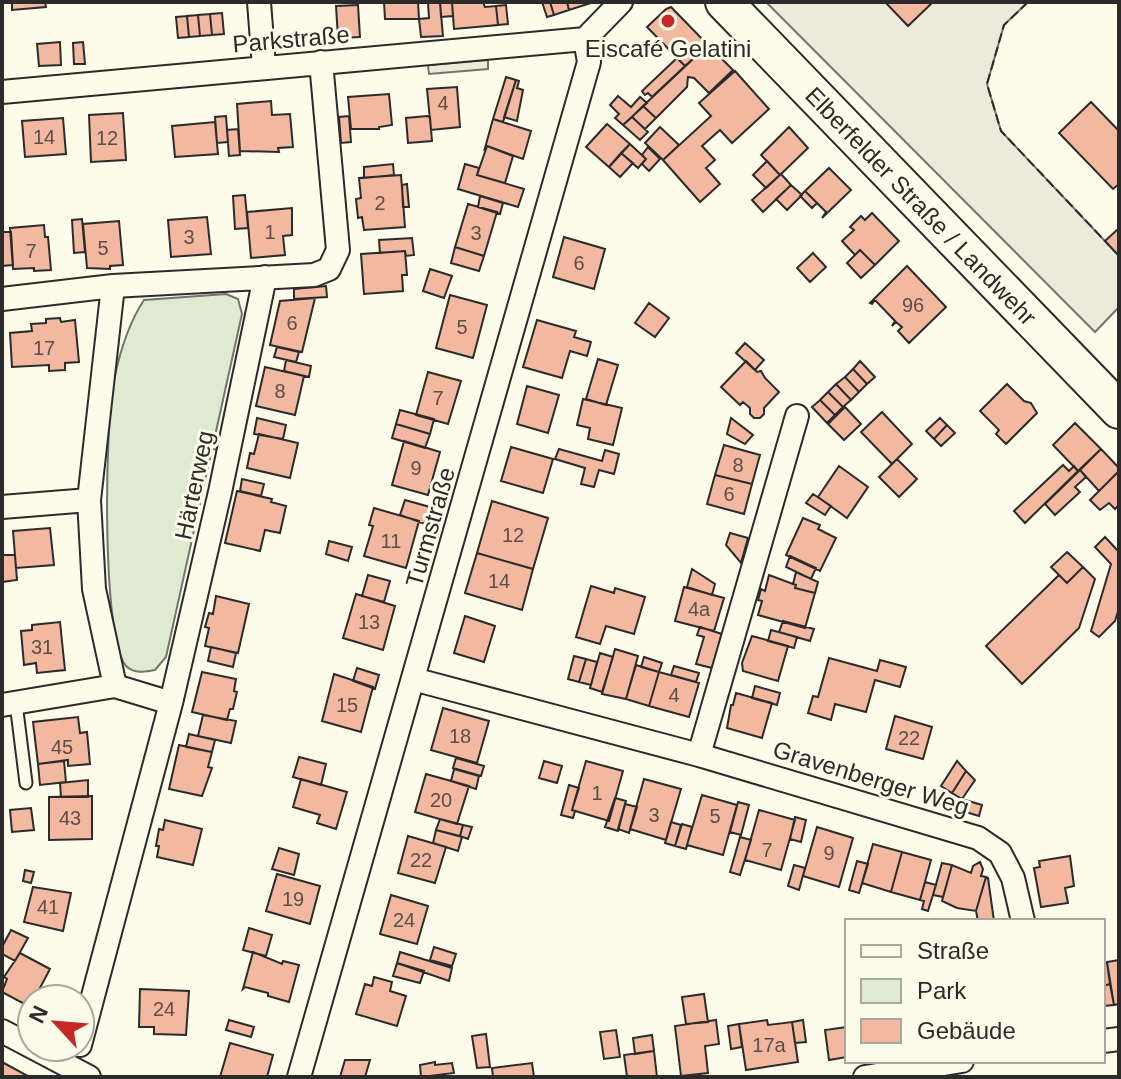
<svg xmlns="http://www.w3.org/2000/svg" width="1121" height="1079" font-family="Arial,sans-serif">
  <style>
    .green { fill: #deebd1; stroke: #74746e; stroke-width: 2 }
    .parking { fill: #eceadb; stroke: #74746e; stroke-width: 2 }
    .building { fill: #f2b8a0; stroke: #2b2b2b; stroke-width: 2 }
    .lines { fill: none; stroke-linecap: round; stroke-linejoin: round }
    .lane-casing { stroke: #2b2b2b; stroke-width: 15 }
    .street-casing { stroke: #2b2b2b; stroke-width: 26 }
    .primary-casing { stroke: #2b2b2b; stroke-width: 40 }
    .lane { stroke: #fdfbea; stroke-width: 11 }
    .street { stroke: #fdfbea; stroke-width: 22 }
    .primary { stroke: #fdfbea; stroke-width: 36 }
    .fence { stroke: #2b2b2b; stroke-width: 2; stroke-dasharray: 10 4; stroke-linecap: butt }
    .poi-dot { fill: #c62828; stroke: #fdfbea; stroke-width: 3 }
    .labels { text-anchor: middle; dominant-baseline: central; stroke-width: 6; stroke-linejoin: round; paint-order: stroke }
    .number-label { font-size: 20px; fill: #5d4e48 }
    .street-label { font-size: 24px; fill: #2b2b2b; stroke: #fdfbea }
    .poi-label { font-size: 24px; fill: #2b2b2b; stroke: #fdfbea }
  </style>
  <rect width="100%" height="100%" fill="#fdfbea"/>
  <path class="green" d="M 226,294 L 238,299 L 242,314 L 215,436 L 222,439 L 219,450 L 212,449 L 166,657 L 155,670 C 146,672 134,674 126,666 C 101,637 105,421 114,380 C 120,351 128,324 144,300 Z"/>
  <path class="parking" d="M 766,2 L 1028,2 L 1004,25 L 987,84 L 1001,131 L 1119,256 L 1119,307 L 1095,332 Z
    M 488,60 L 488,69 L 429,74 L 428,65 Z"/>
  <path class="building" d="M 12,2 L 45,2 L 46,7 L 12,10 Z
    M 418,2 L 419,19 L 385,19 L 384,2 Z
    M 440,2 L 452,2 L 453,16 L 441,17 Z
    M 440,2 L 443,36 L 421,37 L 419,19 L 429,18 L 428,3 Z
    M 452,2 L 483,2 L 485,7 L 496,6 L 498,25 L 454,29 Z
    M 542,2 L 550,2 L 554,15 L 547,17 Z
    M 550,2 L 567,2 L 569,10 L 554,15 Z
    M 567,2 L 591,2 L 591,3 L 569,10 Z
    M 885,2 L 933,2 L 908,26 Z
    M 358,5 L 360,37 L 338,38 L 336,6 Z
    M 506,5 L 508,24 L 498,25 L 496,6 Z
    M 671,7 L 708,45 L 685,66 L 647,27 L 666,9 Z
    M 222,13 L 224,34 L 212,35 L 210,14 Z
    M 210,14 L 212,35 L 200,36 L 198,15 Z
    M 198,15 L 200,36 L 189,37 L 187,16 Z
    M 187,16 L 189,37 L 178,38 L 176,17 Z
    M 60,42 L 61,65 L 39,66 L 37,44 Z
    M 83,42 L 85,64 L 74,64 L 73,43 Z
    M 708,45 L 733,70 L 709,93 L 694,78 L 688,77 L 687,87 L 656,118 L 643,106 Z
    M 677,58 L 685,66 L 652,97 L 648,93 L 645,95 L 642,91 Z
    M 735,71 L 769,109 L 732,143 L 720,130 L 702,146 L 715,160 L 706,168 L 720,184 L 700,202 L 663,160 L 711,116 L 699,103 Z
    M 506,77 L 516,80 L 503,122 L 493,119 Z
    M 516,80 L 519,81 L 517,88 L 523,90 L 517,121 L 504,117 Z
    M 457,87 L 460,127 L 431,130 L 427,89 Z
    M 389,94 L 392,125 L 379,127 L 379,129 L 351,129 L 348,97 Z
    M 618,96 L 631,107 L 640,97 L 647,103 L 623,125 L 615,118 L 619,114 L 610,105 Z
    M 271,101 L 272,115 L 290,114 L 293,147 L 278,148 L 279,152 L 240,151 L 237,104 Z
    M 1091,102 L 1119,131 L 1119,184 L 1113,189 L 1059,133 Z
    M 643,106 L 656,118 L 645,129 L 632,117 Z
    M 123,113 L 126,160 L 91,162 L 89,115 Z
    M 226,116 L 228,142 L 217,143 L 215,117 Z
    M 349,116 L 351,142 L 341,143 L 339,117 Z
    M 427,116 L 430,117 L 432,141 L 408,143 L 406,118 Z
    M 632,117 L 648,132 L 640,140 L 623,125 Z
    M 63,118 L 66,154 L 25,157 L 22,121 Z
    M 493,119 L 531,131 L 523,159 L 487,146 L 485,148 Z
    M 215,122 L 218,154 L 175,157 L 172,126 Z
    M 607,124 L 630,144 L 609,167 L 586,147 Z
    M 660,127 L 679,145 L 663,160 L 645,143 Z
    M 789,127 L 808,148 L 780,175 L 761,155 Z
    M 238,129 L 240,155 L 229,156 L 227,130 Z
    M 630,144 L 646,159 L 638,168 L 621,153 Z
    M 487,146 L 513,156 L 505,183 L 477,175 Z
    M 648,147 L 660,159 L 649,171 L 642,164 L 646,159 L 642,155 Z
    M 621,153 L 633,163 L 620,177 L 609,167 Z
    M 767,161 L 780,175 L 766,188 L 753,175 Z
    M 393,164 L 394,175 L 364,178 L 364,167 Z
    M 465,164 L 479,168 L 477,175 L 524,189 L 518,207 L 458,189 Z
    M 829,168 L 851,190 L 822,218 L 826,212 L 805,191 Z
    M 781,174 L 791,185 L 763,212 L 752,200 Z
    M 401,175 L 405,227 L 364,230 L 362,217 L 358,218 L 356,199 L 361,198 L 359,178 Z
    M 407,184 L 409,207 L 403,207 L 402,185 Z
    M 791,185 L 802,195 L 787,210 L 776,199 Z
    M 805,191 L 817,203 L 812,208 L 800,196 Z
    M 245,195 L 248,228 L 235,229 L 233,196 Z
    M 480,196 L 503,203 L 500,214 L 478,207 Z
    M 468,204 L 497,212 L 484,256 L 455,247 Z
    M 292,208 L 292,235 L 283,236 L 285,255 L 251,258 L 247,212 Z
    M 872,213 L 899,241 L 875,265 L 860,250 L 855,255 L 842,241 L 854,230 L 850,227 L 861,216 L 865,220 Z
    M 207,217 L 211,254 L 171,257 L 168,220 Z
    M 82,219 L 85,252 L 74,253 L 72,220 Z
    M 119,221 L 123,265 L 110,266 L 110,269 L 87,268 L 83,224 Z
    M 44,225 L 45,237 L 48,237 L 51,270 L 34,271 L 34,268 L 13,269 L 10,228 Z
    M 1119,228 L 1119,256 L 1105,241 Z
    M 2,232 L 11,232 L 13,265 L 2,266 Z
    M 564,237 L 605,249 L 594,289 L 553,277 Z
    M 412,238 L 414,255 L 406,256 L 405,251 L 380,253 L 379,240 Z
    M 455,247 L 484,256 L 479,271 L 451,263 Z
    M 860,250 L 875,265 L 861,278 L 847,263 Z
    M 405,251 L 407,275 L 402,275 L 403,291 L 364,294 L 361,254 Z
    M 813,253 L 826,267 L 810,282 L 797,268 Z
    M 907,266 L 946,307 L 909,343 L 898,331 L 902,327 L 896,322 L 892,326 L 895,321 L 875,300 L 872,304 L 870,303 Z
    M 430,269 L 452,276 L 444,298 L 423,291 Z
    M 326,286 L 327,297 L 294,299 L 294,289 Z
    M 450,295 L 487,305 L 473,358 L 436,348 Z
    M 315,298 L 302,352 L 270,345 L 280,301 Z
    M 649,303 L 669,318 L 655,337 L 635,323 Z
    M 60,318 L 61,322 L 75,320 L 79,362 L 65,363 L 65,370 L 49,371 L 49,365 L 12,367 L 10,333 L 32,331 L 31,324 L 46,323 L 46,319 Z
    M 537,320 L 576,331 L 574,337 L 591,342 L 587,356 L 570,351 L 562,378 L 523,367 Z
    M 745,343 L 764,360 L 755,370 L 736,353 Z
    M 277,347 L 299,352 L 296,362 L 274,357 Z
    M 598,359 L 618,365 L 606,405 L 586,399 Z
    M 286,360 L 311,366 L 309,377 L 284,371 Z
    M 746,361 L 757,372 L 761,371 L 765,378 L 779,392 L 764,408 L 764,414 L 760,418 L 754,418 L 750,414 L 750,408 L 743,402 L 740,405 L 721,387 Z
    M 860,361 L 875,377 L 867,384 L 853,369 Z
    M 265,367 L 304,376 L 295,415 L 256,406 Z
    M 853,369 L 867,384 L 859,392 L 845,377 Z
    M 428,372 L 461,381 L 448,424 L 416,415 Z
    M 845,377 L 859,392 L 851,400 L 836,384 Z
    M 836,384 L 851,400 L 843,407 L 828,392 Z
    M 1007,384 L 1024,401 L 1031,403 L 1037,413 L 1006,444 L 996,434 L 999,430 L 980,411 Z
    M 527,386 L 559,395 L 548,433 L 517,424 Z
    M 828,392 L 843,407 L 835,415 L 820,400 Z
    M 583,399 L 622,408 L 613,445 L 588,439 L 590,428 L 577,425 Z
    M 820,400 L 835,415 L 827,423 L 812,407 Z
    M 845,407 L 861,424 L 844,440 L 828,424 Z
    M 400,410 L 434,419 L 430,434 L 396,424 Z
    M 882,412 L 912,444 L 892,464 L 861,432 Z
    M 257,418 L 286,425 L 283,439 L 254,434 Z
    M 731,418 L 753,435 L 745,444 L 727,434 Z
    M 940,418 L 947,425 L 934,439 L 926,431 Z
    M 1075,423 L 1101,449 L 1078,471 L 1053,445 Z
    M 396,424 L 430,434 L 425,448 L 392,438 Z
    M 947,425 L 955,433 L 941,446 L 934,439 Z
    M 259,434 L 298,443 L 290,478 L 247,468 L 250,453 L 254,454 Z
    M 404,441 L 440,452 L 428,495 L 392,485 Z
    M 724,445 L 760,455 L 752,484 L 715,475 Z
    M 511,447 L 553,459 L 543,493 L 501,481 Z
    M 559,449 L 602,461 L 605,450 L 619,454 L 614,474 L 599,470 L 594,487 L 581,484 L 585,468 L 555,459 Z
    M 1101,449 L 1119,468 L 1119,471 L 1099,491 L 1080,470 Z
    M 897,459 L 917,479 L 899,497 L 879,477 Z
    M 1063,465 L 1069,471 L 1074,466 L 1078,471 L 1025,523 L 1014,511 Z
    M 839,466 L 868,487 L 847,518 L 818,497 Z
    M 1080,470 L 1086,477 L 1075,487 L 1080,492 L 1055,515 L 1045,504 Z
    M 1119,471 L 1119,505 L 1115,509 L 1109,503 L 1100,510 L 1090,500 Z
    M 715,475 L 752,484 L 744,514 L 707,504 Z
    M 242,479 L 264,484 L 261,496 L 240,491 Z
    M 237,491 L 272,499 L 271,502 L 286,506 L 280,533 L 265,530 L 260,551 L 225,543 Z
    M 813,494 L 831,506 L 825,515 L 806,503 Z
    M 405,500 L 430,507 L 425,524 L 400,515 Z
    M 492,501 L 548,518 L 533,569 L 477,553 Z
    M 374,508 L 419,521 L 406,568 L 364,556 L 373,526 L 369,525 Z
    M 803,518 L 820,525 L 818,529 L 836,538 L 820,571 L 786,555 Z
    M 50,528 L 54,565 L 16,568 L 13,531 Z
    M 730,533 L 748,538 L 741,563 L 726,545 Z
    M 1105,537 L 1119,552 L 1119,608 L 1115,621 L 1099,637 L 1091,631 L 1111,564 L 1095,547 Z
    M 329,541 L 352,547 L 348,561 L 326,554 Z
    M 1067,552 L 1083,567 L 1067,583 L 1051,567 Z
    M 477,553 L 533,569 L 522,610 L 465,593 Z
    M 2,555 L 15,555 L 17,580 L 2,582 Z
    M 790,556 L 816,568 L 811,579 L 786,567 Z
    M 1083,567 L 1095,579 L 1079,628 L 1022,684 L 986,646 L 1059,575 L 1067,583 Z
    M 692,569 L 715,584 L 712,595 L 687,587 Z
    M 796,572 L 818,582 L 815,593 L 795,588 L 796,585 L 793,584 Z
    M 368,575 L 390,581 L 384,602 L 362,596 Z
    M 769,575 L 796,585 L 795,588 L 815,593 L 805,628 L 758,615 L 762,601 L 758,600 L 761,589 L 765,591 Z
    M 591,586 L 614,593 L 615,588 L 645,597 L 634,634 L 606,626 L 600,644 L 576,637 Z
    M 684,587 L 724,598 L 714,631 L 675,621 Z
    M 356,594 L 395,606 L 383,650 L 343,638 Z
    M 216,596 L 249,604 L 238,653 L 205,646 L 209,628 L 205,627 L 209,613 L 213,614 Z
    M 465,616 L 495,626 L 484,662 L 454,653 Z
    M 783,621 L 814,629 L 810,641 L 779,632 Z
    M 60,622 L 65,670 L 37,673 L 36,663 L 24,665 L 21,631 L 32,630 L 32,625 Z
    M 700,627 L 722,634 L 712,668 L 696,664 L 704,637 L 697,635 Z
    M 771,630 L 797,637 L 794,648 L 768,641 Z
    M 752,636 L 788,646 L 778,681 L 743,671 L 742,663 Z
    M 211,647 L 236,653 L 233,667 L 208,661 Z
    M 615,649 L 638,656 L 626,699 L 602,694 Z
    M 600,653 L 613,657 L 602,692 L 590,688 Z
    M 574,656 L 586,659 L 579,682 L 568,679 Z
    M 644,657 L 662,663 L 659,672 L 641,667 Z
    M 829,658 L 877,671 L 880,660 L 906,667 L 900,687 L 875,680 L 866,712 L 835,704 L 831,720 L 808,713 L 813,696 L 818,697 Z
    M 586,659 L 597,662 L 591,685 L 579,682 Z
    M 636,665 L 659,672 L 649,706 L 626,699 Z
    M 674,666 L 699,673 L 696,682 L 671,675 Z
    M 357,668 L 379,675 L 375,689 L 353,681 Z
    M 202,672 L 236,679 L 234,691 L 237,692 L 233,709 L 230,709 L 227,720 L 192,712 Z
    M 659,672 L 699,683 L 689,717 L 649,706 Z
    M 334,674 L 373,687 L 361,732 L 322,721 Z
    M 755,686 L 780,693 L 777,705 L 752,698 Z
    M 736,693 L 772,703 L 762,738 L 727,728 L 731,705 L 733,705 Z
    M 443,708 L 489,721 L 477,763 L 431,750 Z
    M 203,715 L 236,721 L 231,743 L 198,736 Z
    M 895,716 L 932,727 L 923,759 L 886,749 Z
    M 78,717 L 80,733 L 87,732 L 90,764 L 68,766 L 68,760 L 38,764 L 33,722 Z
    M 189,734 L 215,740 L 212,752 L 186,747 Z
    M 179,745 L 212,752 L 208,767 L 212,768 L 202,796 L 169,789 Z
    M 299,757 L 326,764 L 321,785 L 293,777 Z
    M 456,758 L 484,766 L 481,776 L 453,768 Z
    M 64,761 L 66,782 L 40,785 L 38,764 Z
    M 544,761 L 562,766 L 557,783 L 539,778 Z
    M 586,761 L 623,771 L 609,821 L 572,810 Z
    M 957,761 L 966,771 L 952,793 L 941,786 Z
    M 454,769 L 479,776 L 476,789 L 451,781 Z
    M 966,771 L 975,780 L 962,799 L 952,793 Z
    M 426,774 L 469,786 L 457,824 L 415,812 Z
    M 301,779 L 347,792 L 336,829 L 317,823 L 320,815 L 293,807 Z
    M 644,779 L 681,789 L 666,840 L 630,829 Z
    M 88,780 L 88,797 L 61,797 L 60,783 Z
    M 569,785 L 579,788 L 572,810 L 575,811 L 573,818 L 561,815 Z
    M 702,795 L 737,805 L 723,855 L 687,845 Z
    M 92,796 L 92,839 L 49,840 L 49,797 Z
    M 615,798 L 626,801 L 618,831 L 605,827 Z
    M 962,799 L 982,805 L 979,816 L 959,810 Z
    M 738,802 L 749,805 L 741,835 L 730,832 Z
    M 625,804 L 637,807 L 629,833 L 618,829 Z
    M 31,808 L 34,830 L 12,832 L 10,810 Z
    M 759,810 L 795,820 L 781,870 L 745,860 Z
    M 795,817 L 806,820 L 801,842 L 790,839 Z
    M 440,819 L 463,825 L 460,836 L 436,830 Z
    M 165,820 L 202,829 L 193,865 L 157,857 L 159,846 L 156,846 L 159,829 L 163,830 Z
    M 671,822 L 681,825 L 675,846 L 665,843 Z
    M 682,824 L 692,827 L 686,849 L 675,846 Z
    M 463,825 L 472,827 L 468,839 L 460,836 Z
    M 817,827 L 853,838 L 839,887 L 803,876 Z
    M 436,830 L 462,837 L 458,851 L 433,843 Z
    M 408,836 L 446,847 L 435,883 L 398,873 Z
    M 740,837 L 751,840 L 740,875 L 730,872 Z
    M 873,844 L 902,852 L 891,892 L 862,883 Z
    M 279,848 L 299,854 L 294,875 L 272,869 Z
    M 902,852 L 931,860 L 920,900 L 891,892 Z
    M 1070,856 L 1074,886 L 1065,888 L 1068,903 L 1041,907 L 1034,868 L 1040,867 L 1039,861 Z
    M 857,861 L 868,864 L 859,893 L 849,890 Z
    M 980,862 L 983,869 L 981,876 L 986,877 L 976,911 L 957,908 L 942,901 L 952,865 L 971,873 L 973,866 Z
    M 942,863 L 952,865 L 943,897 L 933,895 Z
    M 794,865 L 805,868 L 799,890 L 788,886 Z
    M 25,870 L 34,872 L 31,883 L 23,881 Z
    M 277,874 L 320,886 L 310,924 L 266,911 Z
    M 986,877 L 988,878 L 994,921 L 978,921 L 976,911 Z
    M 925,882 L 936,885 L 928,911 L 922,909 L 924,901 L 920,900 Z
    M 33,887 L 71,893 L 63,931 L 24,922 Z
    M 391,895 L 428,906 L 417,944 L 380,934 Z
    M 249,928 L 272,935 L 266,956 L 243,950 Z
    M 11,930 L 28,938 L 15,961 L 2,954 L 2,947 Z
    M 434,947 L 456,954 L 452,966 L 430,960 Z
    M 253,952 L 282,964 L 283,961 L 299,965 L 289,1002 L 268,996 L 268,993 L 245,987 L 243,989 Z
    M 400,952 L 452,968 L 449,981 L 397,963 Z
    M 20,953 L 50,969 L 30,1007 L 2,992 L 7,979 L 4,977 Z
    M 1119,960 L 1119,1004 L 1114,1005 L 1107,962 Z
    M 1107,962 L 1110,984 L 1103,986 L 1103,963 Z
    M 397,963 L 424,971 L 420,983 L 393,976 Z
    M 374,977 L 392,982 L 390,991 L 406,996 L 397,1026 L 356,1014 L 365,984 L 372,986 Z
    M 1110,984 L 1114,1005 L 1103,1006 L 1103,986 Z
    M 140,989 L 189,991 L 186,1035 L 154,1034 L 154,1027 L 139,1027 Z
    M 704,994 L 708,1022 L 686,1024 L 682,997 Z
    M 229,1020 L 254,1027 L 251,1037 L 226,1030 Z
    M 716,1020 L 719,1044 L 705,1046 L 708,1073 L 681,1076 L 675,1026 Z
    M 767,1020 L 768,1025 L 792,1022 L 798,1062 L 746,1070 L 739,1024 Z
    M 803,1020 L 806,1042 L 795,1043 L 792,1022 Z
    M 739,1024 L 742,1047 L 731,1049 L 728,1026 Z
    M 847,1027 L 847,1057 L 829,1060 L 825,1030 Z
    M 616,1030 L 620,1057 L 604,1059 L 600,1032 Z
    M 486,1034 L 490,1067 L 477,1068 L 472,1036 Z
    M 652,1035 L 654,1051 L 635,1054 L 633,1038 Z
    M 230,1043 L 273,1055 L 267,1077 L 220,1077 Z
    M 654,1051 L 657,1077 L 627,1077 L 624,1055 Z
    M 345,1060 L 370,1060 L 365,1077 L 340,1077 Z
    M 2,1062 L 28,1076 L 28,1077 L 2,1077 Z
    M 435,1062 L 435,1065 L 452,1063 L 454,1073 L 421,1077 L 420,1065 Z
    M 532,1063 L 534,1077 L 493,1077 L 492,1068 Z"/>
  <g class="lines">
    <defs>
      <path id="lane" d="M 16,703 L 26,783"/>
      <path id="street" d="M 259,2 L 264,67
        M 2,92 L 585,39
        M 265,277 L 220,492 L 171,703 L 115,686 L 94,589 L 89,500 L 113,286 L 314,275 L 329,269 L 338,250 L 321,62
        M 2,299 L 113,286
        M 797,416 L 699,755 L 978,838 L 1000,853 L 1013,878 L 1023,921
        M 2,507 L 89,500
        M 413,679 L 699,755
        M 2,705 L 115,686
        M 2,1031 L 89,1077
        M 1103,1041 L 1119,1039
        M 80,1045 L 171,703
        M 299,1077 L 589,62 L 585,39 L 621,2
        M 865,1077 L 962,1061"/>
      <path id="primary" d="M 724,2 L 1119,410"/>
    </defs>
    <use href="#lane" class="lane-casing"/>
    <use href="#street" class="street-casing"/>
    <use href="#primary" class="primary-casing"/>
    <use href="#lane" class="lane"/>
    <use href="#street" class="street"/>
    <use href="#primary" class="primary"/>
    <path class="fence" d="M 1028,2 L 1004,25 L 987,84 L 1001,131 L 1105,241"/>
  </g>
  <circle class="poi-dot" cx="668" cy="21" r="8"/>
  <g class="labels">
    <g class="number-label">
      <text x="443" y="103">4</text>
      <text x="44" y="137">14</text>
      <text x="107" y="138">12</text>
      <text x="380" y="203">2</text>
      <text x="270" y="232">1</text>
      <text x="476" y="233">3</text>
      <text x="189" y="237">3</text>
      <text x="103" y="248">5</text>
      <text x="31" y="251">7</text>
      <text x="579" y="263">6</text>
      <text x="913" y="305">96</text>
      <text x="292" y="323">6</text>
      <text x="462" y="327">5</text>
      <text x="44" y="348">17</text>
      <text x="280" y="391">8</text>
      <text x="438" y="398">7</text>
      <text x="738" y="465">8</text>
      <text x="416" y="468">9</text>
      <text x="729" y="494">6</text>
      <text x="513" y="535">12</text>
      <text x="391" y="541">11</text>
      <text x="499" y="581">14</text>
      <text x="699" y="609">4a</text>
      <text x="369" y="622">13</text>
      <text x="42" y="647">31</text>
      <text x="674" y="695">4</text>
      <text x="347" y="705">15</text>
      <text x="460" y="736">18</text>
      <text x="909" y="738">22</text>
      <text x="62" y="747">45</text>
      <text x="597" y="793">1</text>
      <text x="441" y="800">20</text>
      <text x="654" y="815">3</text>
      <text x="715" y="816">5</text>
      <text x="70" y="818">43</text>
      <text x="767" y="850">7</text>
      <text x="829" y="853">9</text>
      <text x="421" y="860">22</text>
      <text x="293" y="899">19</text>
      <text x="48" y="907">41</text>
      <text x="404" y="920">24</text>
      <text x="164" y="1009">24</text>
      <text x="769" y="1045">17a</text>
    </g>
    <g class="street-label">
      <text transform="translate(291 39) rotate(-5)">Parkstraße</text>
      <text transform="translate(921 206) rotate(46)">Elberfelder Straße / Landwehr</text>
      <text transform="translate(194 485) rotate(-78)">Härterweg</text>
      <text transform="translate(430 527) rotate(-74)">Turmstraße</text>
      <text transform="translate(871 778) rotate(17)">Gravenberger Weg</text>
    </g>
    <g class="poi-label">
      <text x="668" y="48">Eiscafé Gelatini</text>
    </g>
  </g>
  <rect width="1121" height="1079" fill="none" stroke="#2b2b2b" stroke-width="8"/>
  <rect x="845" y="919" width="260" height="144" fill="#fdfbea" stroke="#a9a89e" stroke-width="2"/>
  <rect x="861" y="945" width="40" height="12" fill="#fdfbea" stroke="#a9a89e" stroke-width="2"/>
  <text x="917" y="959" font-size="24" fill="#2b2b2b">Straße</text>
  <rect x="861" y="979" width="40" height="24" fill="#deebd1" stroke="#a9a89e" stroke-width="2"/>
  <text x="917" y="999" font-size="24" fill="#2b2b2b">Park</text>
  <rect x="861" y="1019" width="40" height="24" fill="#f2b8a0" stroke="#a9a89e" stroke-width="2"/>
  <text x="917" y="1039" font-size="24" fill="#2b2b2b">Gebäude</text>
  <g transform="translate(56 1023) rotate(296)"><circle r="38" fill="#fdfbea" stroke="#a9a89e" stroke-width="2"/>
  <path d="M0-6L14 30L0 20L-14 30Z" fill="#c62828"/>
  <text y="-12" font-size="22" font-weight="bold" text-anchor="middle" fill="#2b2b2b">N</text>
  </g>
</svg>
